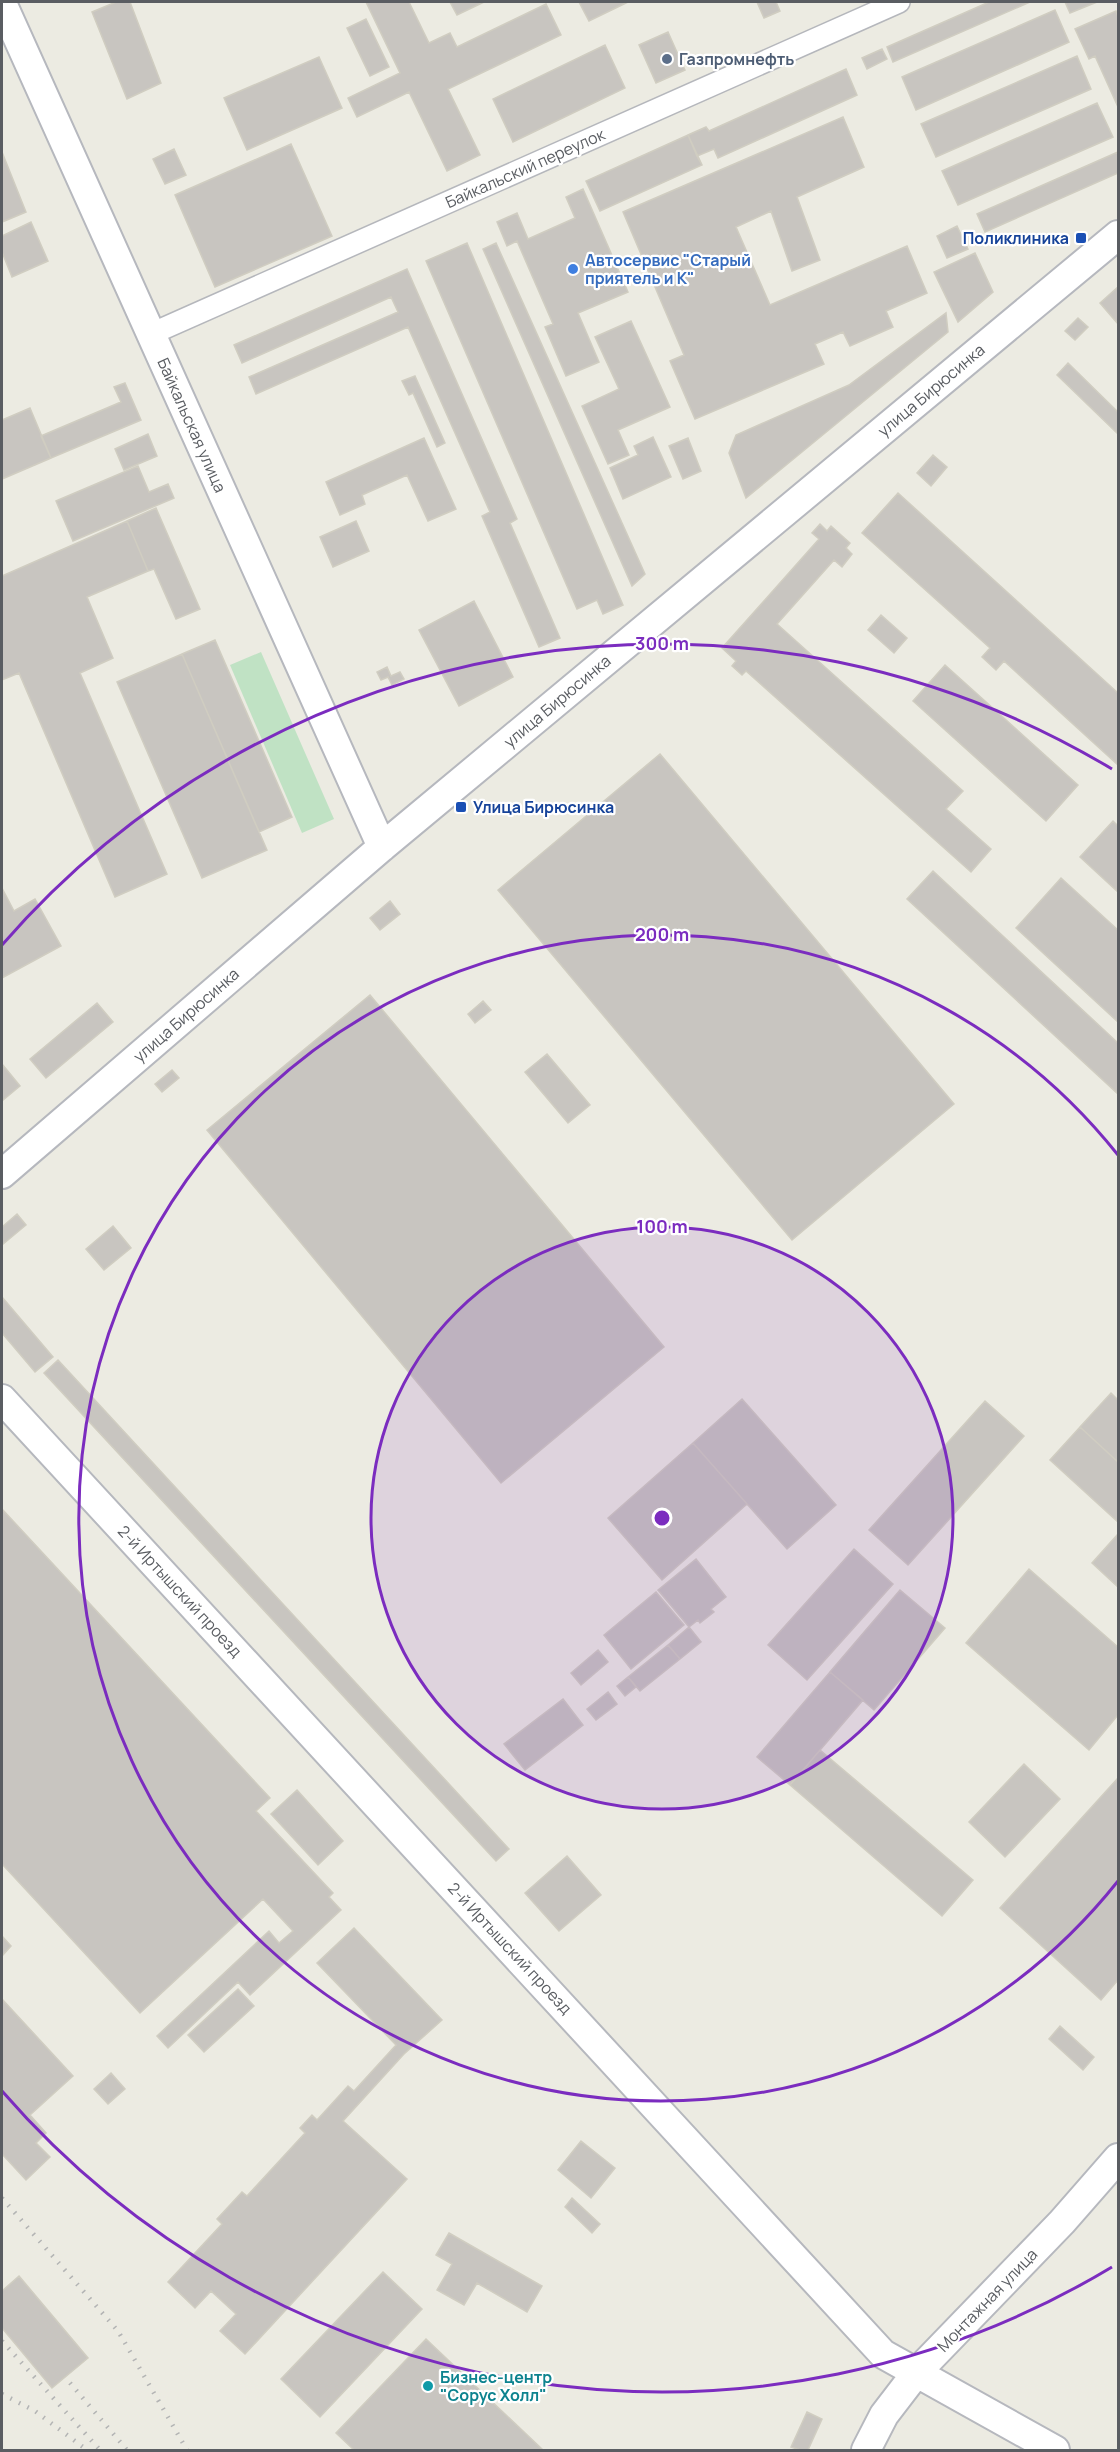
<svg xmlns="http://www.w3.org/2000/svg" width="1120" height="2452" font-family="Manrope,sans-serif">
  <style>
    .green { fill: #c0e2c4 }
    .building { fill: #c8c5c0; stroke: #d0cdc1; stroke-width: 1.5 }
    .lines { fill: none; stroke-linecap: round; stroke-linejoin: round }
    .street-casing { stroke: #b5b7bc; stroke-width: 24 }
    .secondary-casing { stroke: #b6b8be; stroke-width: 32 }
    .street { stroke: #fff; stroke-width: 21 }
    .secondary { stroke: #fff; stroke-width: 28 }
    .rail { stroke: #b3b4b4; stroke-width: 4.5; stroke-dasharray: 1.5 8; stroke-linecap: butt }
    .ring { fill: none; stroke: #7b2cbf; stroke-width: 3 }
    .service-dot { fill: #5c6f8a; stroke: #fff; stroke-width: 2 }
    .transit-dot { fill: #1a4fb4; stroke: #fff; stroke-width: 2 }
    .shop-dot { fill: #3f7fe0; stroke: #fff; stroke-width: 2 }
    .culture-dot { fill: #0f9aa8; stroke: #fff; stroke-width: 2 }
    .labels { text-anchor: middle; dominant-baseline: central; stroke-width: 4.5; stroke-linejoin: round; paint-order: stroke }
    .service-label { font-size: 16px; font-weight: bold; fill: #4e5e75; stroke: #fff; text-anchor: start }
    .street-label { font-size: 16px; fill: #5a5d62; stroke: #fff }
    .transit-label { font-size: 16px; font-weight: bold; fill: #164399; stroke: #fff; text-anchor: end }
    .shop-label { font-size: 16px; font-weight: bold; fill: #366cbe; stroke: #fff; text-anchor: start }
    .culture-label { font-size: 16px; font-weight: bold; fill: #0d838f; stroke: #fff; text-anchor: start }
    .centre { fill: #7b2cbf; stroke: #fff; stroke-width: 3 }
    .ring-label { font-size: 18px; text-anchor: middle; font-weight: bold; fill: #7b2cbf; stroke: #fff; stroke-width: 4.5; stroke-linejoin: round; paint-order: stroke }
  </style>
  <rect width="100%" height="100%" fill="#ecebe2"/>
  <path class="green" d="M 261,652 L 334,819 L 302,833 L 230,665 Z"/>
  <path class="building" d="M 116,2 L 130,2 L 161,83 L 127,99 L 92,12 Z
    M 366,2 L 409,2 L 429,43 L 450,33 L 457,47 L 546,4 L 561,35 L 448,89 L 480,155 L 447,171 L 409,92 L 357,117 L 348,98 L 400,73 Z
    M 450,2 L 484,2 L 457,15 Z
    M 579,2 L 628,2 L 589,21 Z
    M 757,2 L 776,2 L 780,11 L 764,18 Z
    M 989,2 L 1030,2 L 893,62 L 887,47 Z
    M 1065,2 L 1097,2 L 1070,13 Z
    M 1055,10 L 1069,42 L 916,110 L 902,77 Z
    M 1116,11 L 1118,17 L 1118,107 L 1095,56 L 1089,59 L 1075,29 Z
    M 366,19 L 389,67 L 370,76 L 347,28 Z
    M 668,32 L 685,70 L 656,83 L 639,45 Z
    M 605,45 L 625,88 L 513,142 L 493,99 Z
    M 882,49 L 887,59 L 867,69 L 862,58 Z
    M 1077,56 L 1091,89 L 936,157 L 921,124 Z
    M 319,57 L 342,108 L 247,150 L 224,98 Z
    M 846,69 L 857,95 L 718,158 L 714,149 L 697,156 L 702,165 L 600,211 L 586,181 L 706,127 L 709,131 Z
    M 846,69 L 857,95 L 718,158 L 714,149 L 697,156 L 688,135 L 706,127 L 709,131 Z
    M 1097,103 L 1113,137 L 958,205 L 942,171 Z
    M 843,117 L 864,167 L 797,197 L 820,260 L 792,271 L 771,211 L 736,227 L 770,305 L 907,246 L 927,293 L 886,311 L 893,327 L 850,346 L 843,332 L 815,344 L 824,364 L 695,419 L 670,361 L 684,355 L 623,212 Z
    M 688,135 L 702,165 L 600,211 L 586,181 Z
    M 291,144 L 332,236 L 215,287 L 175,195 Z
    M 174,149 L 186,175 L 165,184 L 153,159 Z
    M 2,152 L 26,212 L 2,222 Z
    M 1118,152 L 1118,173 L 985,232 L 977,214 Z
    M 583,189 L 628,292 L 578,313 L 599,362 L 566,376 L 545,327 L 553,324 L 517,241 L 507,246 L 497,222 L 517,213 L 528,239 L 575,218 L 566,197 Z
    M 31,222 L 48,261 L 12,277 L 2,252 L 2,236 Z
    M 957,226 L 968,249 L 947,258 L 937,236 Z
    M 467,243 L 623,605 L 603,614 L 597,600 L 577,609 L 426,261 Z
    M 496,243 L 645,574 L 632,586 L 483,249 Z
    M 975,253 L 993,292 L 958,322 L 934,272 Z
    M 407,269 L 517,519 L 510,523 L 560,638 L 539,647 L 482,516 L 490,512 L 408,327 L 256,394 L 249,377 L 398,312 L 391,297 L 242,363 L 234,345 Z
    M 1118,287 L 1118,324 L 1100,303 Z
    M 946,313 L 948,332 L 746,498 L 729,453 L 736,435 L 849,385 Z
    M 1078,318 L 1088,327 L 1075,340 L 1065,331 Z
    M 631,321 L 670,407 L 618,430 L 629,455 L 608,464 L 582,406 L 619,389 L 595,337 Z
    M 1068,363 L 1118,412 L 1118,434 L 1057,375 Z
    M 415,376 L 445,443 L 437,447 L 413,393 L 409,395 L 402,381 Z
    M 125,383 L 141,420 L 51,458 L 41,436 L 121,402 L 114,387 Z
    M 30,408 L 51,458 L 2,479 L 2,420 Z
    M 148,434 L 157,456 L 124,470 L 115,449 Z
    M 653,437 L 671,477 L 623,499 L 610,468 L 638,455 L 634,446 Z
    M 424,438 L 456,509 L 428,521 L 407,475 L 362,495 L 365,504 L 340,515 L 326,482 Z
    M 688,438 L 701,471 L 683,479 L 669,446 Z
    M 933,455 L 947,467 L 931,486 L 917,473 Z
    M 138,466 L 149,492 L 168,484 L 174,498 L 73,541 L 56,501 Z
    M 898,493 L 1118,693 L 1118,765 L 1004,661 L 996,670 L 982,657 L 990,648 L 862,533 Z
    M 156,508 L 200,609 L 176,619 L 154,569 L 148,571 L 127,521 Z
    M 127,521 L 148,571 L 87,597 L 113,658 L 80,673 L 167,874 L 115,897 L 19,673 L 2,680 L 2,576 Z
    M 356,521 L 369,551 L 333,567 L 320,537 Z
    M 820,524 L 827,531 L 831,526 L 850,543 L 846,548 L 852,554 L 842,567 L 834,560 L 777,624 L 963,791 L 946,809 L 991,849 L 971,872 L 746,671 L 742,675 L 732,666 L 736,661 L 722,648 L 819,539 L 812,533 Z
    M 474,601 L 513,677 L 459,706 L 419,630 Z
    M 881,615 L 907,638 L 894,653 L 868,630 Z
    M 215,640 L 292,817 L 259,832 L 182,654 Z
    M 182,654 L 267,850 L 202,878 L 117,682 Z
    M 945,665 L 1078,785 L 1046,821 L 913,701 Z
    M 387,667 L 391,676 L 400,672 L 404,679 L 392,685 L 388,677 L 381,680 L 377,672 Z
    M 660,754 L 954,1104 L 792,1240 L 498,890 Z
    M 1113,821 L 1118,826 L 1118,892 L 1080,857 Z
    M 933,871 L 1118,1043 L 1118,1094 L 907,899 Z
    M 1061,878 L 1118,930 L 1118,1022 L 1016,928 Z
    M 2,888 L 14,911 L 35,899 L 61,946 L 2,978 Z
    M 390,901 L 400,914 L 380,930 L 370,918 Z
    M 370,995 L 664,1347 L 501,1483 L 207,1130 Z
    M 483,1001 L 491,1010 L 475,1023 L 468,1014 Z
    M 97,1003 L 113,1022 L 46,1078 L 30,1059 Z
    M 547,1054 L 590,1105 L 568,1123 L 525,1072 Z
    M 2,1064 L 20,1086 L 2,1101 Z
    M 172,1070 L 179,1078 L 162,1092 L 155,1084 Z
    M 17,1214 L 26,1225 L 2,1245 L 2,1227 Z
    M 113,1226 L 131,1248 L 104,1270 L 86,1249 Z
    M 2,1297 L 53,1357 L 35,1372 L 2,1333 Z
    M 58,1360 L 509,1849 L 496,1861 L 44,1373 Z
    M 1111,1393 L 1118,1400 L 1118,1462 L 1080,1427 Z
    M 742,1399 L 836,1505 L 787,1549 L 693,1443 Z
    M 985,1401 L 1024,1436 L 908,1565 L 869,1530 Z
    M 1080,1427 L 1118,1462 L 1118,1522 L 1050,1460 Z
    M 693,1443 L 747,1504 L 662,1580 L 608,1518 Z
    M 2,1509 L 270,1798 L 256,1811 L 333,1893 L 329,1897 L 341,1910 L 250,1995 L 238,1982 L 168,2048 L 157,2036 L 269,1931 L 279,1943 L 293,1931 L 263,1899 L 140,2013 L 2,1864 Z
    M 1118,1534 L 1118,1587 L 1092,1563 Z
    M 854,1549 L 893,1584 L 807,1680 L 768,1645 Z
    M 696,1559 L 726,1597 L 711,1609 L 714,1612 L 700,1623 L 698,1620 L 689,1627 L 658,1590 Z
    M 1029,1569 L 1118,1647 L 1118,1715 L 1089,1750 L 966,1643 Z
    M 900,1590 L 945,1628 L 874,1710 L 830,1672 Z
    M 656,1592 L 684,1625 L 631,1669 L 604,1635 Z
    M 689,1627 L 701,1642 L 680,1659 L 668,1645 Z
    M 668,1645 L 680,1659 L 640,1691 L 628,1677 Z
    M 598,1650 L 608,1662 L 581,1685 L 571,1673 Z
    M 830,1672 L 863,1700 L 790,1785 L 757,1757 Z
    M 628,1677 L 636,1687 L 625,1696 L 617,1686 Z
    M 608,1692 L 617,1704 L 596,1720 L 587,1709 Z
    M 563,1699 L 583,1725 L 525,1770 L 504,1744 Z
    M 820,1750 L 973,1880 L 942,1916 L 790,1785 Z
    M 1024,1764 L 1060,1799 L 1005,1857 L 969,1822 Z
    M 1118,1778 L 1118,1980 L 1101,2000 L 1000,1908 Z
    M 297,1790 L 343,1841 L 318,1865 L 271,1814 Z
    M 567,1856 L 601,1895 L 559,1931 L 525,1893 Z
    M 354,1928 L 442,2020 L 404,2054 L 343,2121 L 407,2179 L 245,2354 L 220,2331 L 236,2314 L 211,2291 L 195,2308 L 168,2282 L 222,2224 L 217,2219 L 242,2192 L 247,2196 L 305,2133 L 300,2128 L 312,2115 L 317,2120 L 348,2086 L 354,2091 L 396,2045 L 317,1963 Z
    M 2,1936 L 11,1946 L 2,1956 Z
    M 238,1989 L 254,2006 L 204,2052 L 188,2035 Z
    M 2,1999 L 73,2076 L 30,2115 L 46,2133 L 36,2143 L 50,2157 L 26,2180 L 2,2154 Z
    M 1060,2026 L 1094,2057 L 1083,2070 L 1049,2039 Z
    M 111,2073 L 125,2089 L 108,2104 L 94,2089 Z
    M 581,2141 L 615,2168 L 591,2198 L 558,2170 Z
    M 572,2198 L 600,2224 L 592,2233 L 565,2207 Z
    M 449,2233 L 542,2286 L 527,2312 L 477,2283 L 464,2305 L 437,2290 L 452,2264 L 436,2255 Z
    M 383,2272 L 422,2309 L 320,2417 L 281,2379 Z
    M 19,2276 L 88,2358 L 52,2388 L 2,2328 L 2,2291 Z
    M 426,2339 L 543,2450 L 354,2450 L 336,2433 Z
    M 807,2412 L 822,2419 L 808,2450 L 800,2450 L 791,2447 Z"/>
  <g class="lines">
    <defs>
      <path id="street" d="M 151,334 L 899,2"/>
      <path id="secondary" d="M 2,3 L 382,847
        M 2,1174 L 382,847 L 1118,235
        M 2,1399 L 883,2354 L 1055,2450
        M 866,2450 L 884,2415 L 917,2372 L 1062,2222 L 1118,2158"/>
    </defs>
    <use href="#street" class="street-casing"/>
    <use href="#secondary" class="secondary-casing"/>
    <use href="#street" class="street"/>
    <use href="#secondary" class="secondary"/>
    <path class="rail" d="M 2,2198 L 118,2331 L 187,2450
      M 2,2341 L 100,2450
      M 70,2383 L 127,2450
      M 2,2394 L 35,2411 L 87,2450"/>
  </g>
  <circle cx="662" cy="1518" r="291" fill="#7b2cbf" fill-opacity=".12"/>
  <g class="ring">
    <circle cx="662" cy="1518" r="291"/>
    <path d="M1118 1881A583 583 0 1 1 1118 1155"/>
    <path d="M1112 2267A874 874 0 0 1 2 2091M2 945A874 874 0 0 1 1112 769"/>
  </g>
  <circle class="service-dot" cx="667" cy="59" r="6"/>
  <g class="transit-dot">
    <rect x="1075" y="232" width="12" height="12" rx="3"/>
    <rect x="455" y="801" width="12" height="12" rx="3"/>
  </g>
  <circle class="shop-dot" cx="573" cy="269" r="6"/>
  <circle class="culture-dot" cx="428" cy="2386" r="6"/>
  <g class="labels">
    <g class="service-label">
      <text x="679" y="59">Газпромнефть</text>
    </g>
    <g class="street-label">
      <text transform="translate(525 168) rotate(-24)">Байкальский переулок</text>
      <text transform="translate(931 390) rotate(-40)">улица Бирюсинка</text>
      <text transform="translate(192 425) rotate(66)">Байкальская улица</text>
      <text transform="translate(557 701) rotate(-40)">улица Бирюсинка</text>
      <text transform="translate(186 1015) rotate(-41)">улица Бирюсинка</text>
      <text transform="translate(180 1591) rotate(47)">2-й Иртышский проезд</text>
      <text transform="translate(510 1948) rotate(47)">2-й Иртышский проезд</text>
      <text transform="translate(987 2300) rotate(-46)">Монтажная улица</text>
    </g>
    <g class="transit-label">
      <text x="1069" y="238">Поликлиника</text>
      <text x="473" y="807" text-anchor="start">Улица Бирюсинка</text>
    </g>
    <g class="shop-label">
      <text x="585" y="260">Автосервис "Старый<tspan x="585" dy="18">приятель и К"</tspan></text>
    </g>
    <g class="culture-label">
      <text x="440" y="2377">Бизнес-центр<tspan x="440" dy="18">"Сорус Холл"</tspan></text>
    </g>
  </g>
  <circle cx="662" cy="1518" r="9" class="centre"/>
  <g class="ring-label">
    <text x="662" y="650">300 m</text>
    <text x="662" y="941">200 m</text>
    <text x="662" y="1233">100 m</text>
  </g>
  <rect width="1120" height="2452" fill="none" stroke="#5a5d62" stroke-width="6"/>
</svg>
